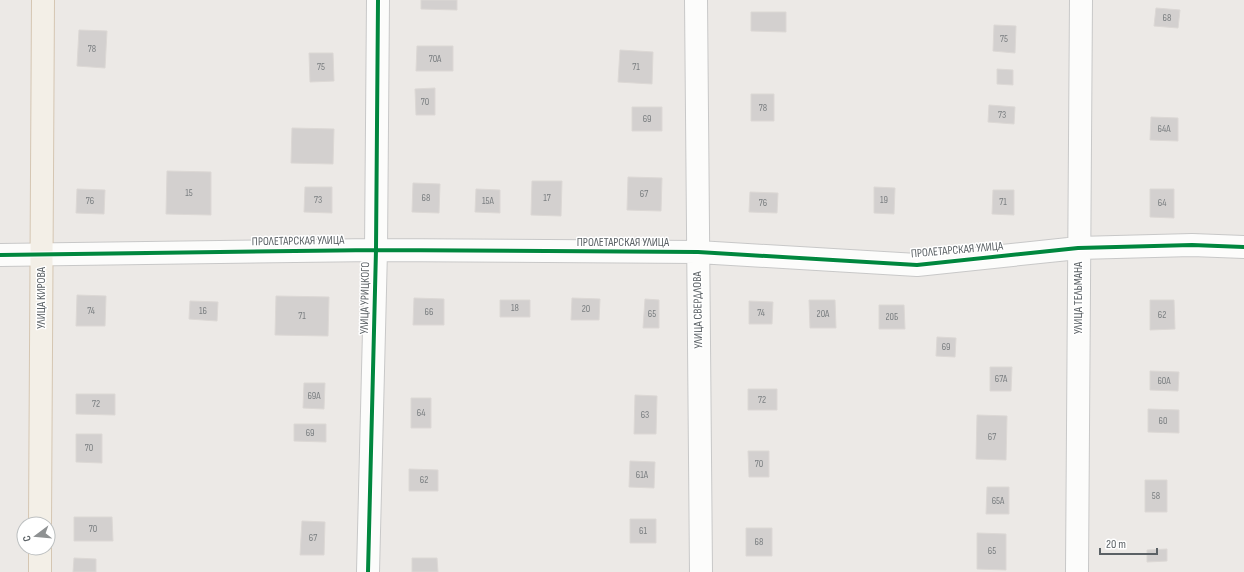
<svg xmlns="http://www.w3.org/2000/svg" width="1244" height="572" font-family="'Sofia Sans Condensed',sans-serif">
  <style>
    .building { fill: #d3d0cf; stroke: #dcd8d5 }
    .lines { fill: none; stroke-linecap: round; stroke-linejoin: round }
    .minor-casing { stroke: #c8c8c8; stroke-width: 24 }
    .major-casing { stroke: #d5c6b2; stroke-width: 24 }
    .minor { stroke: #fcfcfb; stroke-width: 22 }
    .major { stroke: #f3efe7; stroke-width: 22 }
    .cycleway-casing { stroke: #fff; stroke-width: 6 }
    .cycleway { stroke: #00873e; stroke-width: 4 }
    .labels { text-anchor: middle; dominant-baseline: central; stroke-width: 3; stroke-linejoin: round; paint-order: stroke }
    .number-label { font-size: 10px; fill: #7a7e80 }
    .street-label { font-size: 12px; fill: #5b6165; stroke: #fff }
  </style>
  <rect width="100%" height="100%" fill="#ece9e6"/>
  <path class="building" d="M 421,0 L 457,0 L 457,10 L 421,9 Z
    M 1156,8 L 1180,10 L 1178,28 L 1154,26 Z
    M 751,12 L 786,12 L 786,32 L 751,31 Z
    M 994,25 L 1016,26 L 1015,53 L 993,51 Z
    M 79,30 L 107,31 L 105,68 L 77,66 Z
    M 417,46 L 453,46 L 453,71 L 416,71 Z
    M 620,50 L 653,52 L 652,84 L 618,82 Z
    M 309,53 L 333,53 L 334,81 L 310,82 Z
    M 997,69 L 1013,70 L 1013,85 L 997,84 Z
    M 435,88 L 435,115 L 416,115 L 415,89 Z
    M 751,94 L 774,94 L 774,121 L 751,121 Z
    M 989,105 L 1015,107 L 1014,124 L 988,122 Z
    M 632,107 L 662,107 L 662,131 L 632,131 Z
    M 1151,117 L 1178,118 L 1178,141 L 1150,140 Z
    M 292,128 L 334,129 L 333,164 L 291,163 Z
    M 167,171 L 211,172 L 211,215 L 166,214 Z
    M 628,177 L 662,178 L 661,211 L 627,210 Z
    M 532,181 L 562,181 L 561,216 L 531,215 Z
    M 413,183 L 440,184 L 439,213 L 412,212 Z
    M 305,187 L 332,187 L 332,213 L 304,212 Z
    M 874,187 L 895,188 L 894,214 L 874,213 Z
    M 77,189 L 105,190 L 104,214 L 76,213 Z
    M 476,189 L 500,190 L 500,213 L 475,212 Z
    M 1150,189 L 1174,189 L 1174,218 L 1150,217 Z
    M 993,190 L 1014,190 L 1014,215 L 992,214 Z
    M 750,192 L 778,193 L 777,213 L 749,212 Z
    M 77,295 L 106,296 L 105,326 L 76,326 Z
    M 276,296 L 329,297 L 328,336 L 275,335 Z
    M 414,298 L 444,299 L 444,325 L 413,325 Z
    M 572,298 L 600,299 L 599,320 L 571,320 Z
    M 645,299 L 659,300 L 659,328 L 643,328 Z
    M 500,300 L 530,300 L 530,317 L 500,317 Z
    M 809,300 L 835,300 L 836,328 L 810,328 Z
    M 1150,300 L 1174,300 L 1175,329 L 1150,330 Z
    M 190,301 L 218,302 L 217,321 L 189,319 Z
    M 749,301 L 773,302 L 772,324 L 749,324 Z
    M 879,305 L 904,305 L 905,329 L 879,329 Z
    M 937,337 L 956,338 L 955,357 L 936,356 Z
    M 990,367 L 1012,367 L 1011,391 L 990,391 Z
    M 1150,371 L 1179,372 L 1178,391 L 1150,390 Z
    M 304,383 L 325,383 L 324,409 L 303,408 Z
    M 748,389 L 777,389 L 777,410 L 748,410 Z
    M 76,394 L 115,394 L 115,415 L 76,414 Z
    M 635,395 L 657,396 L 656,434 L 634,434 Z
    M 411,398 L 431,398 L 431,428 L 411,428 Z
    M 1148,409 L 1179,410 L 1179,433 L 1148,432 Z
    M 977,415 L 1007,416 L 1006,460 L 976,459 Z
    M 294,424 L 326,424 L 326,442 L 294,441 Z
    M 76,434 L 102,434 L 102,463 L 76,462 Z
    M 748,451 L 769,451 L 769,477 L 749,477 Z
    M 630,461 L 655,462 L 654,488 L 629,487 Z
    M 409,469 L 438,470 L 438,491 L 409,491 Z
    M 1145,480 L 1167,480 L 1167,512 L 1145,512 Z
    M 987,487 L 1009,487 L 1009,514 L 986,514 Z
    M 74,517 L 112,517 L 113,541 L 74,541 Z
    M 630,519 L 656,519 L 656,543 L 630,543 Z
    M 302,521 L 325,522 L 324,555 L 300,555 Z
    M 746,528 L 772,528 L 772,556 L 746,556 Z
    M 977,533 L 1006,534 L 1006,570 L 977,569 Z
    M 1167,549 L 1167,561 L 1147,562 L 1147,550 Z
    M 74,558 L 96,559 L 96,572 L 73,572 Z
    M 412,558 L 437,558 L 438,572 L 412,572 Z"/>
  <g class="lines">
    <defs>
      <path id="minor" d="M 696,0 L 701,572
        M 0,255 L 376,250 L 698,252 L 917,265 L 1078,248 L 1192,245 L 1244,247
        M 368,572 L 376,250 L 378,0
        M 1077,572 L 1081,0"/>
      <path id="major" d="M 40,524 L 43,0
        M 40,572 L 40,548"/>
    </defs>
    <use href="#minor" class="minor-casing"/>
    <use href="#major" class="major-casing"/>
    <use href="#minor" class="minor"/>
    <use href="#major" class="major"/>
    <defs>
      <path id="cycleway" d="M 0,255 L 376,250 L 698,252 L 917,265 L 1078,248 L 1192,245 L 1244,247
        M 368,572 L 376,250 L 378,0"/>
    </defs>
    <use href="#cycleway" class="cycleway-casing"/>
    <use href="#cycleway" class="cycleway"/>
  </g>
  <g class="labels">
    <g class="number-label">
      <text x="1167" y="18">68</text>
      <text x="1004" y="39">75</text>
      <text x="92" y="49">78</text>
      <text x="435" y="59">70А</text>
      <text x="321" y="67">75</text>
      <text x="636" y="67">71</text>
      <text x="425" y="102">70</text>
      <text x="763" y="108">78</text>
      <text x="1002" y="115">73</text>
      <text x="647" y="119">69</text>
      <text x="1164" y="129">64А</text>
      <text x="189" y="193">15</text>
      <text x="644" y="194">67</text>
      <text x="426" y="198">68</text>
      <text x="547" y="198">17</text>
      <text x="318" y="200">73</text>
      <text x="884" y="200">19</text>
      <text x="90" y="201">76</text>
      <text x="488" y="201">15А</text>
      <text x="1003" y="202">71</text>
      <text x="763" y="203">76</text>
      <text x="1162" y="203">64</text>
      <text x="515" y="308">18</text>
      <text x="586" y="309">20</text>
      <text x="91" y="311">74</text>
      <text x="203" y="311">16</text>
      <text x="429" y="312">66</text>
      <text x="761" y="313">74</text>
      <text x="652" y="314">65</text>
      <text x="823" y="314">20А</text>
      <text x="1162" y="315">62</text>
      <text x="302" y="316">71</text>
      <text x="892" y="317">20Б</text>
      <text x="946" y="347">69</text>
      <text x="1001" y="379">67А</text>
      <text x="1164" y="381">60А</text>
      <text x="314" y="396">69А</text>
      <text x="762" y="400">72</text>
      <text x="96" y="404">72</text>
      <text x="421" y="413">64</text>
      <text x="645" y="415">63</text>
      <text x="1163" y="421">60</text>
      <text x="310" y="433">69</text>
      <text x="992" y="437">67</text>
      <text x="89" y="448">70</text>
      <text x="759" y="464">70</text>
      <text x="642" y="475">61А</text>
      <text x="424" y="480">62</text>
      <text x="1156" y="496">58</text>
      <text x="998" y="501">65А</text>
      <text x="93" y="529">70</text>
      <text x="643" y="531">61</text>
      <text x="313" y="538">67</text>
      <text x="759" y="542">68</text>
      <text x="992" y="551">65</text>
    </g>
    <g class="street-label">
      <text transform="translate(298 241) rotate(-1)">ПРОЛЕТАРСКАЯ УЛИЦА</text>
      <text x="623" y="242">ПРОЛЕТАРСКАЯ УЛИЦА</text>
      <text transform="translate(957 250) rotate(-5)">ПРОЛЕТАРСКАЯ УЛИЦА</text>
      <text transform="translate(41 298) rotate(-90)">УЛИЦА КИРОВА</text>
      <text transform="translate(365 298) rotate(-89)">УЛИЦА УРИЦКОГО</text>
      <text transform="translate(1078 298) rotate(-90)">УЛИЦА ТЕЛЬМАНА</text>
      <text transform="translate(698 310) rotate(-91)">УЛИЦА СВЕРДЛОВА</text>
    </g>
  </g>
  <g transform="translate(36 536) rotate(254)"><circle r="19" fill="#ffffff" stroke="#bdc0c1"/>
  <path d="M0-3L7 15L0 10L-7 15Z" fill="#8e9192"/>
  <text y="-6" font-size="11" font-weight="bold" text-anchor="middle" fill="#5b6165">С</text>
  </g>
  <path d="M1100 548v6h57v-6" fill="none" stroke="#5b6165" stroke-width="2"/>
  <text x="1106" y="548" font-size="12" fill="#5b6165" stroke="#ffffff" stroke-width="3" paint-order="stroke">20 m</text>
</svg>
